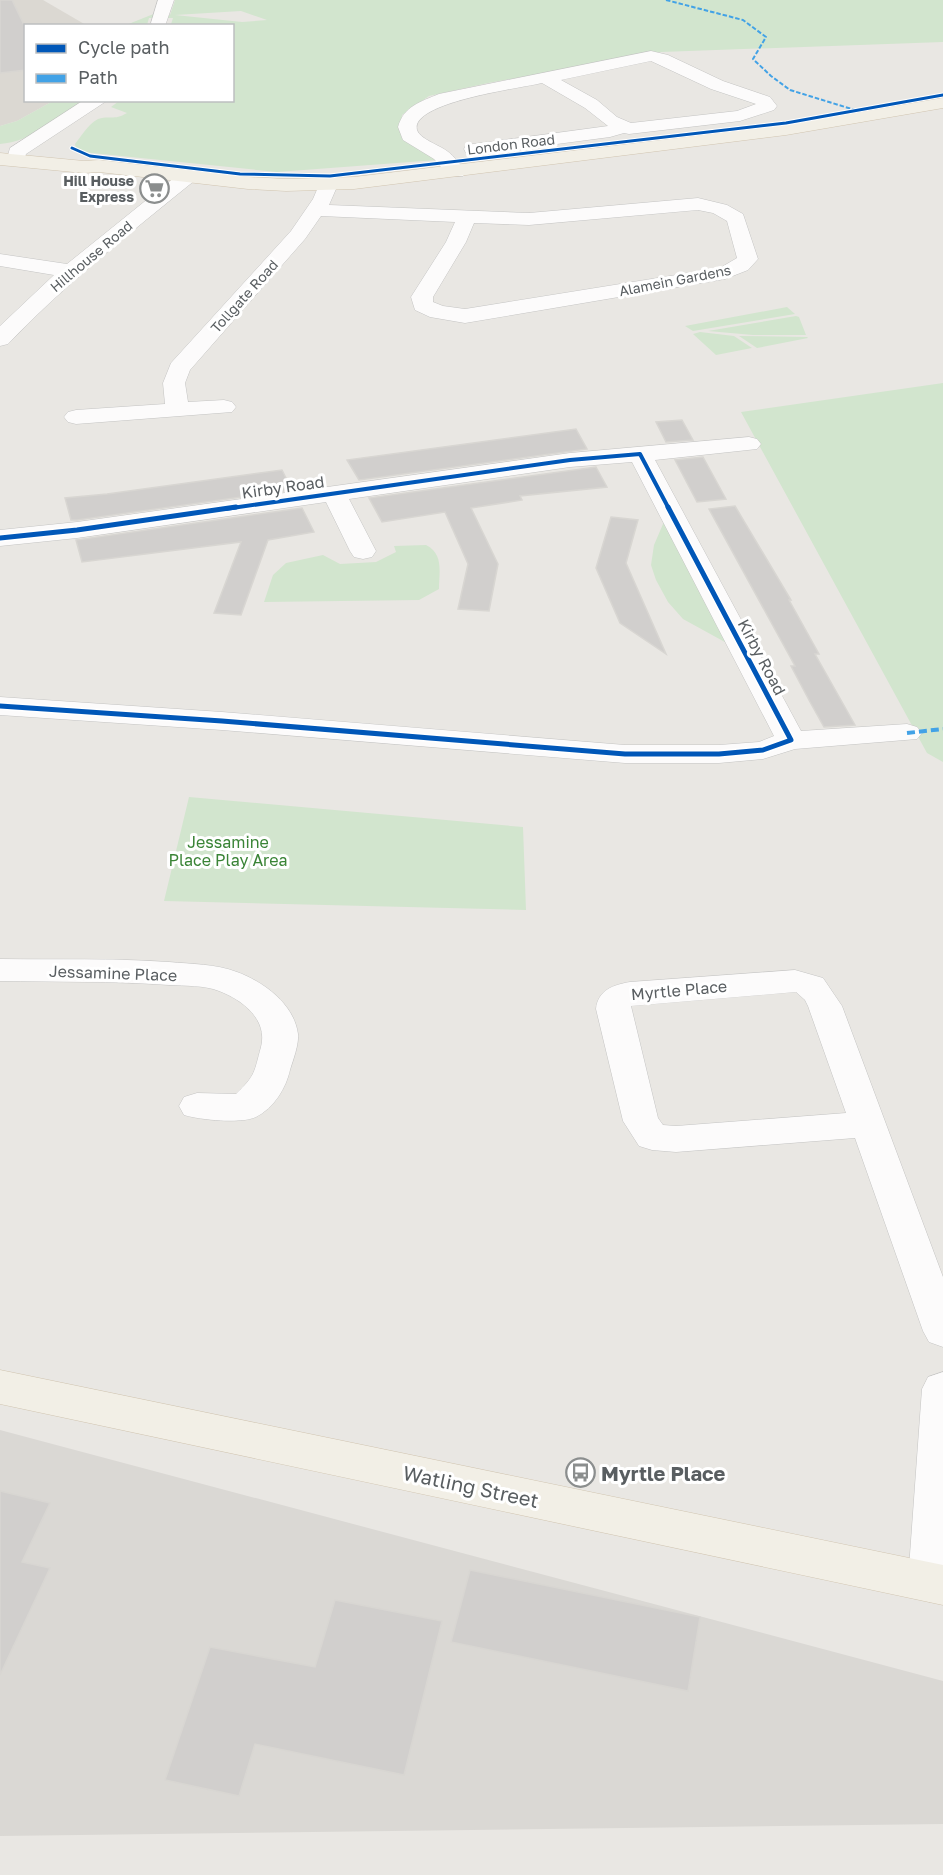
<svg xmlns="http://www.w3.org/2000/svg" width="943" height="1875" font-family="'Golos Text',sans-serif">
  <style>
    .industrial { fill: #dad8d4 }
    .education { fill: #dbd8d2 }
    .green { fill: #d2e5ce; fill-rule: evenodd }
    .building { fill: #d1cfcd; stroke: #d8d6d2; stroke-width: 1.5 }
    .lines { fill: none; stroke-linecap: round; stroke-linejoin: round }
    .minor-casing { stroke: #c4c4c3; stroke-width: 1 }
    .major-casing { stroke: #d1c5b1; stroke-width: 1 }
    .minor { fill: #fcfbfb; fill-rule: evenodd }
    .major { fill: #f2efe6; fill-rule: evenodd }
    .quiet-far1 { stroke: #42a2e6; stroke-width: 2; stroke-dasharray: 4.5 2; stroke-linecap: butt }
    .quiet { stroke: #42a2e6; stroke-width: 4; stroke-dasharray: 8 4; stroke-linecap: butt }
    .cycleway-far2-casing { stroke: #fff; stroke-width: 5 }
    .cycleway-far1-casing { stroke: #fff; stroke-width: 6 }
    .cycleway-casing { stroke: #fff; stroke-width: 8 }
    .cycleway-far2 { stroke: #0057b8; stroke-width: 3 }
    .cycleway-far1 { stroke: #0057b8; stroke-width: 4 }
    .cycleway { stroke: #0057b8; stroke-width: 5 }
    .labels { text-anchor: middle; dominant-baseline: central; stroke-width: 6; stroke-linejoin: round; paint-order: stroke }
    .far-street-label { font-size: 14px; fill: #595e61; stroke: #fff }
    .far-poi-label { font-size: 14px; font-weight: bold; fill: #595e61; stroke: #fff; text-anchor: end }
    .street-label { font-size: 16px; fill: #595e61; stroke: #fff }
    .park-label { font-size: 16px; fill: #3a8436; stroke: #fff }
    .near-poi-label { font-size: 20px; font-weight: bold; fill: #595e61; stroke: #fff; text-anchor: start }
    .near-street-label { font-size: 20px; fill: #595e61; stroke: #fff }
  </style>
  <rect width="100%" height="100%" fill="#e9e7e3"/>
  <path class="industrial" d="M 0,1430 L 943,1681 L 943,1824 L 0,1836 Z"/>
  <path class="education" d="M 0,0 L 43,0 L 86,25 L 26,26 L 26,100 L 53,101 L 17,121 L 0,126 Z"/>
  <path class="green" d="M 175,0 L 943,0 L 943,42 L 661,52 L 488,83 L 429,96 L 402,115 L 401,137 L 437,160 L 277,172 L 82,152 L 76,148 L 75,144 C 81,137 88,124 98,119 C 110,115 113,121 127,113 L 111,107 L 119,101 L 232,100 L 232,26 L 172,25 L 171,24 L 173,18 L 149,18 L 147,25 L 126,25 L 156,13 L 170,15 ZM 241,11 L 267,20 L 242,22 L 175,15 Z
    M 53,101 L 83,101 C 58,117 31,142 0,144 L 0,126 L 17,121 Z
    M 787,307 L 795,314 L 693,331 L 685,326 Z
    M 796,316 L 799,317 L 806,335 L 753,335 L 708,331 Z
    M 700,332 L 734,336 L 752,348 L 716,355 L 693,334 Z
    M 739,336 L 807,337 L 808,338 L 757,348 Z
    M 943,383 L 943,762 L 927,753 L 741,412 Z
    M 669,510 L 743,652 L 683,619 L 668,602 L 656,580 L 651,565 L 654,545 Z
    M 426,545 C 444,554 439,572 439,589 L 419,600 L 264,602 L 273,575 L 286,563 L 323,555 L 340,564 L 376,562 L 396,552 L 394,546 Z
    M 189,797 L 523,827 L 526,910 L 164,901 Z"/>
  <path class="building" d="M 0,0 L 12,0 L 26,29 L 26,70 L 0,73 Z
    M 682,420 L 693,440 L 666,442 L 656,422 Z
    M 576,429 L 587,449 L 359,480 L 347,460 Z
    M 703,457 L 726,499 L 697,502 L 675,460 Z
    M 596,467 L 607,487 L 520,496 L 522,500 L 471,508 L 498,564 L 489,611 L 458,609 L 468,564 L 445,512 L 382,522 L 369,498 Z
    M 282,470 L 292,490 L 77,520 L 71,520 L 65,498 L 107,494 Z
    M 735,506 L 791,600 L 789,600 L 819,654 L 815,654 L 855,725 L 824,727 L 810,702 L 791,666 L 795,666 L 709,509 Z
    M 302,508 L 314,532 L 268,540 L 241,615 L 214,613 L 241,542 L 82,562 L 76,540 Z
    M 611,517 L 638,520 L 626,563 L 666,654 L 620,623 L 596,568 Z
    M 0,1491 L 50,1503 L 22,1562 L 50,1568 L 0,1675 Z
    M 470,1570 L 700,1617 L 688,1691 L 451,1642 Z
    M 335,1600 L 442,1621 L 404,1775 L 255,1744 L 239,1796 L 165,1780 L 210,1647 L 315,1667 Z"/>
  <g class="lines">
    <defs>
      <path id="minor" d="M 158,0 L 174,0 L 165,26 L 153,26 L 151,23 Z
        M 651,51 L 668,55 L 723,81 L 770,97 L 777,106 L 774,110 L 740,121 L 629,134 L 624,133 L 610,137 L 473,155 L 466,153 L 464,149 L 466,145 L 608,126 L 585,108 L 542,83 C 522,88 410,102 417,130 C 420,139 439,145 447,151 C 454,156 461,165 466,172 L 463,176 L 449,176 L 434,159 L 403,140 L 398,127 C 404,106 420,102 439,94 ZM 651,61 L 711,89 L 756,104 L 737,111 L 631,123 L 617,117 L 597,100 L 561,80 Z
        M 84,100 L 108,100 L 26,154 L 23,163 L 9,163 L 7,159 L 10,148 Z
        M 187,171 L 194,173 L 197,177 L 194,181 C 130,233 65,284 8,344 L 0,346 L 0,326 L 54,275 L 0,266 L 0,254 L 67,264 L 180,173 Z
        M 326,183 L 333,185 L 336,189 L 329,205 L 529,213 L 698,198 L 727,205 L 743,214 L 758,259 L 748,270 L 725,279 L 465,323 L 430,317 L 415,310 L 411,297 L 446,242 L 455,222 L 321,216 L 305,239 L 190,370 L 185,383 L 188,402 L 224,400 L 232,402 L 236,407 L 232,412 L 76,424 L 68,422 L 64,417 L 68,412 L 76,410 L 165,404 L 163,383 L 171,363 L 291,231 L 313,199 L 319,185 ZM 698,210 L 713,213 L 727,221 L 737,258 L 720,268 L 465,309 L 443,306 L 433,302 L 433,297 L 466,242 L 474,223 L 529,225 Z
        M 749,437 L 757,439 L 761,444 L 757,449 L 655,460 L 801,731 L 907,724 L 917,727 L 922,733 L 917,739 L 795,749 L 763,759 L 719,763 L 625,763 L 222,730 L 0,715 L 0,697 L 222,712 L 625,745 L 719,745 L 759,742 L 774,736 L 632,462 L 570,467 L 349,499 L 376,551 L 372,557 L 363,559 L 354,557 L 350,551 L 326,502 L 77,538 L 0,546 L 0,530 L 77,522 L 570,453 Z
        M 0,959 C 56,960 113,958 169,962 C 191,964 216,964 237,972 C 264,982 294,1004 298,1034 C 299,1045 293,1060 290,1070 C 286,1088 274,1108 256,1117 C 241,1124 201,1120 184,1115 L 179,1106 L 184,1097 L 197,1093 L 236,1094 C 256,1075 254,1072 261,1047 C 268,1020 243,1000 219,991 C 204,985 185,986 169,985 C 113,981 56,982 0,981 Z
        M 795,970 L 823,978 L 842,1006 L 943,1277 L 943,1347 L 929,1342 L 923,1331 L 855,1138 L 676,1152 L 652,1150 L 639,1146 L 623,1121 L 596,1009 C 598,990 613,985 630,982 ZM 796,992 L 805,1000 L 808,1006 L 846,1113 L 676,1126 L 663,1125 L 658,1118 L 631,1006 Z
        M 943,1372 L 943,1597 L 930,1602 L 914,1596 L 908,1582 L 922,1389 L 928,1377 Z"/>
      <path id="major" d="M 943,98 L 943,108 L 786,135 L 354,189 L 286,191 L 248,189 L 99,172 L 84,173 L 0,165 L 0,153 L 84,161 L 99,160 L 248,177 L 286,179 L 354,177 L 786,125 Z
        M 0,1370 L 943,1565 L 943,1605 L 0,1404 Z"/>
    </defs>
    <use href="#minor" class="minor-casing"/>
    <use href="#major" class="major-casing"/>
    <use href="#minor" class="minor"/>
    <use href="#major" class="major"/>
    <path class="quiet-far1" d="M 666,0 L 743,20 L 766,37 L 753,59 L 771,76 L 790,90 L 855,110"/>
    <path class="quiet" d="M 907,733 L 943,729"/>
    <defs>
      <path id="cycleway-far2" d="M 72,148 L 90,156 L 240,174 L 330,176 L 786,123 L 943,95"/>
      <path id="cycleway-far1" d="M 225,509 L 570,460 L 640,454 L 669,509"/>
      <path id="cycleway" d="M 0,538 L 77,530 L 236,507
        M 0,706 L 222,721 L 625,754 L 719,754 L 763,750 L 791,740 L 668,507"/>
    </defs>
    <use href="#cycleway-far2" class="cycleway-far2-casing"/>
    <use href="#cycleway-far1" class="cycleway-far1-casing"/>
    <use href="#cycleway" class="cycleway-casing"/>
    <use href="#cycleway-far2" class="cycleway-far2"/>
    <use href="#cycleway-far1" class="cycleway-far1"/>
    <use href="#cycleway" class="cycleway"/>
  </g>
  <defs>
    <symbol id="supermarket-ring" viewBox="-11 -11 22 22"><circle r="9.5" fill="#fff" stroke="#8b8e8e" stroke-width="1.5"/><path d="M-6-5.5h2.5l.6 2H6L4.5 2H-2.5L-4.4-4H-6ZM-1.5 3.2a1.3 1.3 0 1 0 .1 0ZM3 3.2a1.3 1.3 0 1 0 .1 0Z" fill="#8b8e8e"/></symbol>
    <symbol id="bus-ring" viewBox="-11 -11 22 22"><circle r="9.5" fill="#fff" stroke="#8b8e8e" stroke-width="1.5"/><path d="M-5-6H5V4H4V6H2V4H-2V6H-4V4H-5ZM-3.5-4V0h7V-4ZM-3.5 1.2v1.5H-2V1.2ZM2 1.2v1.5H3.5V1.2Z" fill="#8b8e8e"/></symbol>
  </defs>
  <g fill-rule="evenodd">
    <use href="#supermarket-ring" x="138" y="172" width="33" height="33"/>
    <use href="#bus-ring" x="564" y="1456" width="33" height="33"/>
  </g>
  <g class="labels">
    <g class="far-street-label">
      <text transform="translate(511 144) rotate(-7)">London Road</text>
      <text transform="translate(91 256) rotate(-40)">Hillhouse Road</text>
      <text transform="translate(675 280) rotate(-11)">Alamein Gardens</text>
      <text transform="translate(244 296) rotate(-48)">Tollgate Road</text>
    </g>
    <g class="far-poi-label">
      <text x="134" y="180">Hill House<tspan x="134" dy="16">Express</tspan></text>
    </g>
    <g class="street-label">
      <text transform="translate(283 487) rotate(-8)">Kirby Road</text>
      <text transform="translate(762 657) rotate(62)">Kirby Road</text>
      <text transform="translate(113 973) rotate(2)">Jessamine Place</text>
      <text transform="translate(679 990) rotate(-5)">Myrtle Place</text>
    </g>
    <g class="park-label">
      <text x="228" y="842">Jessamine<tspan x="228" dy="18">Place Play Area</tspan></text>
    </g>
    <g class="near-poi-label">
      <text x="601" y="1473">Myrtle Place</text>
    </g>
    <g class="near-street-label">
      <text transform="translate(471 1486) rotate(12)">Watling Street</text>
    </g>
  </g>
  <rect x="24" y="24" width="210" height="78" fill="#ffffff" stroke="#bdbfc0" stroke-width="1.5"/>
  <rect x="36" y="44" width="30" height="9" fill="#0057b8" stroke="#bdbfc0" stroke-width="1.5"/>
  <text x="78" y="54" font-size="18" fill="#595e61">Cycle path</text>
  <rect x="36" y="74" width="30" height="9" fill="#42a2e6" stroke="#bdbfc0" stroke-width="1.5"/>
  <text x="78" y="84" font-size="18" fill="#595e61">Path</text>
</svg>
